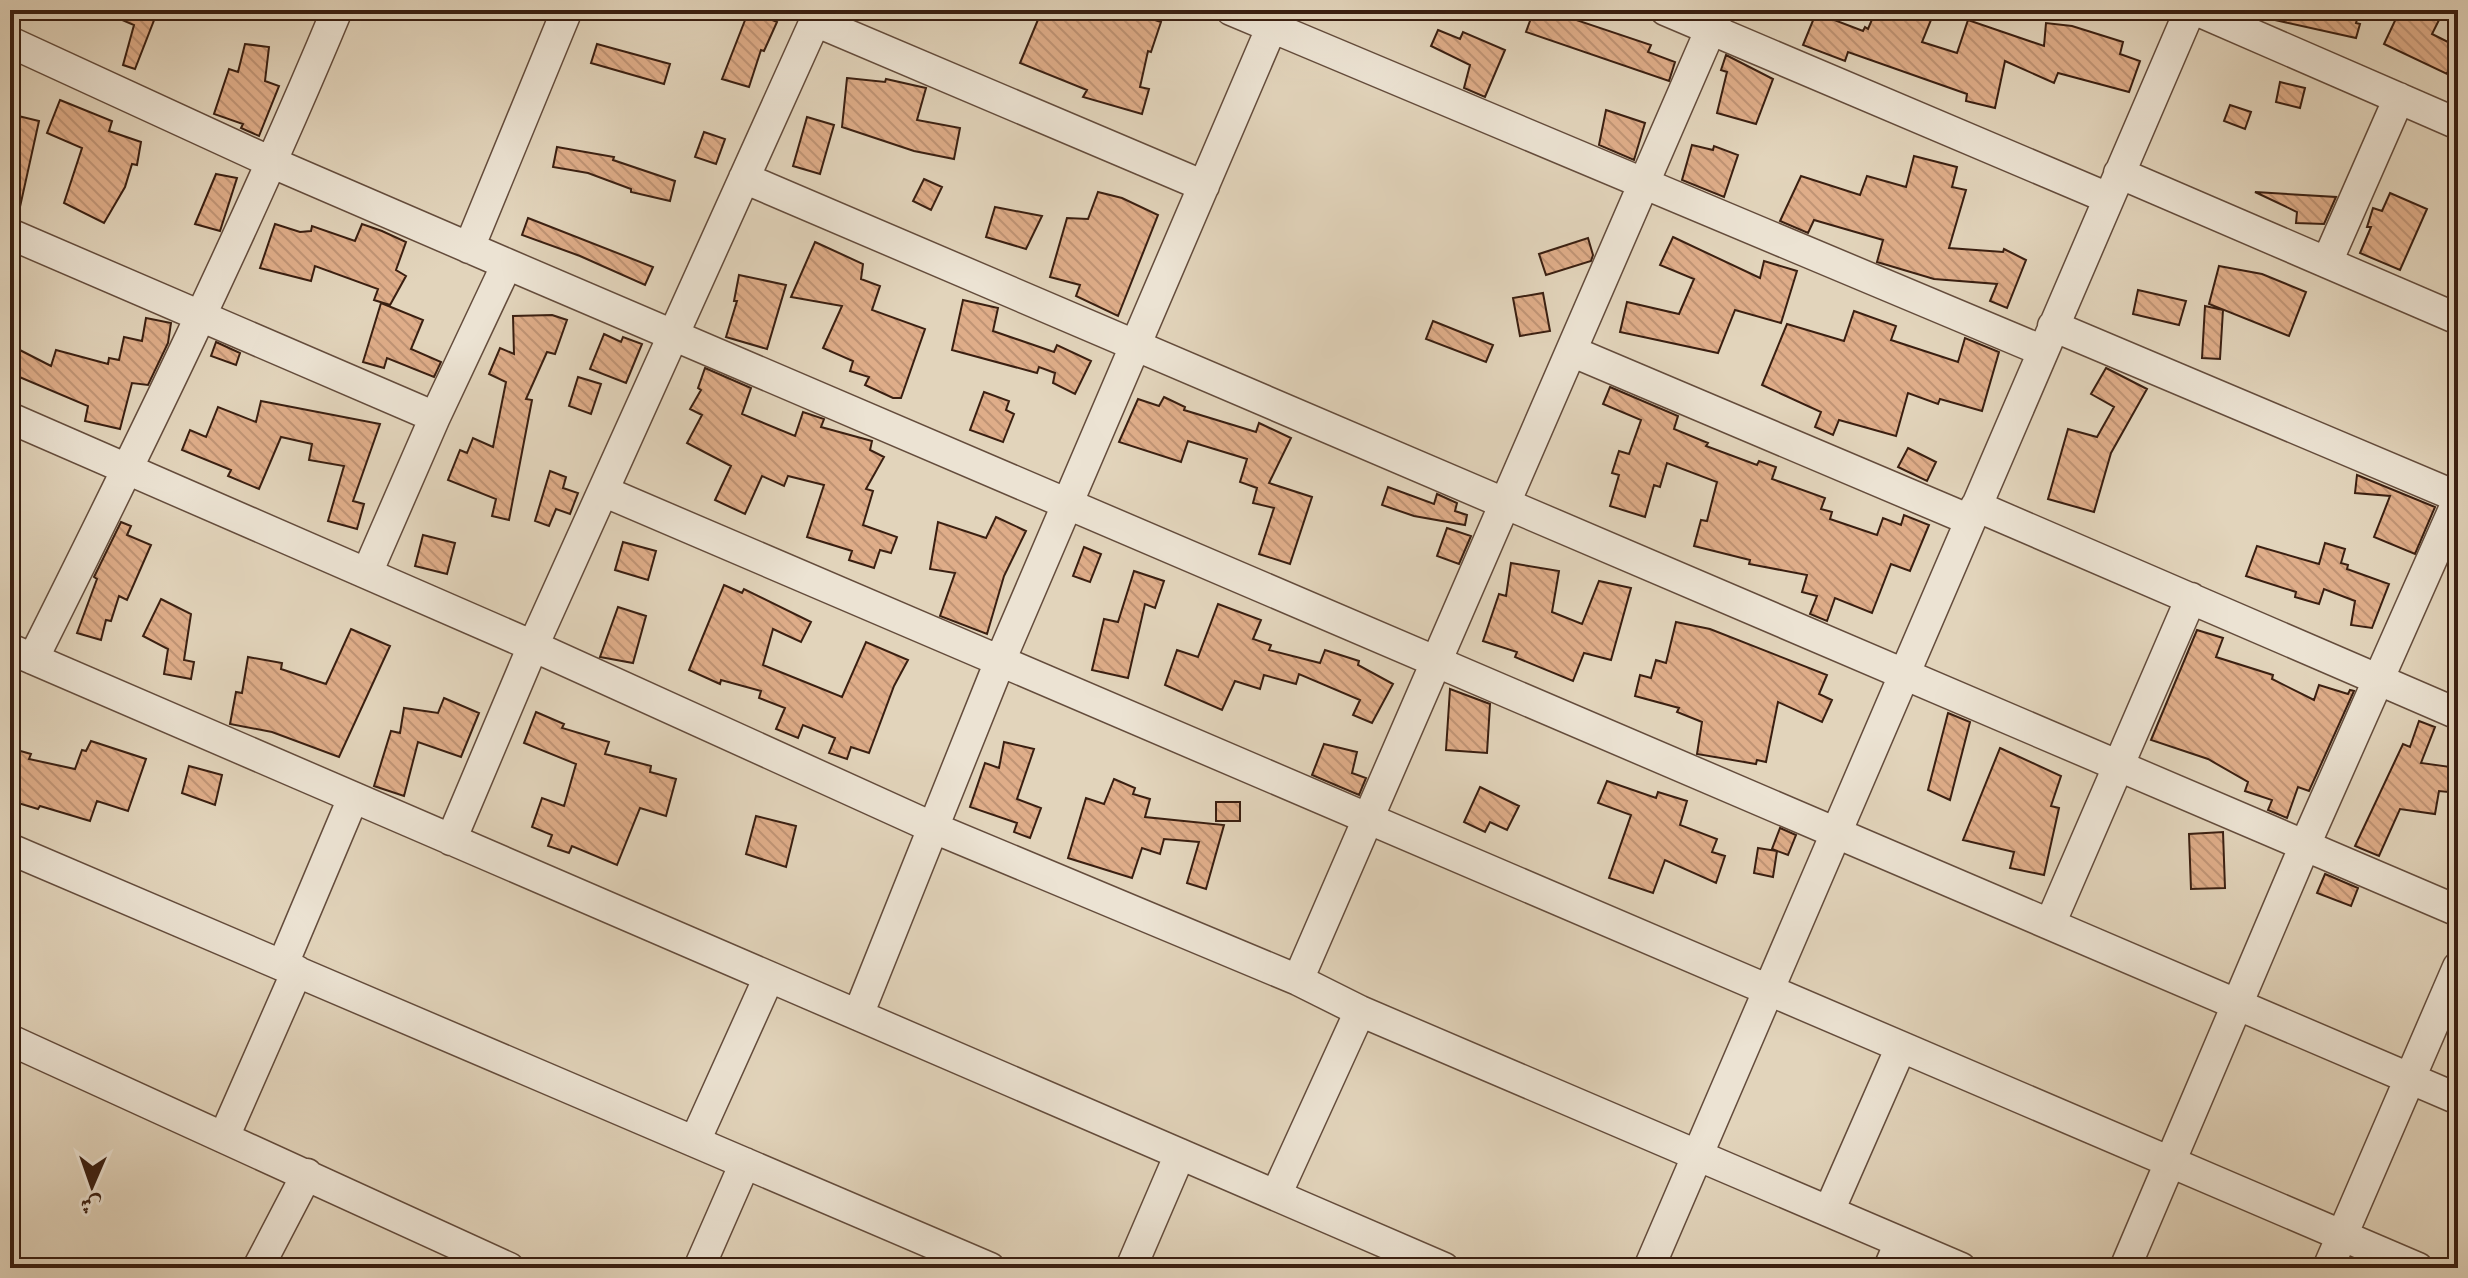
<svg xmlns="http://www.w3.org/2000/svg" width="2468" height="1278" font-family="'IM FELL Great Primer',Amiri,serif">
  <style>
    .building { fill: url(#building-back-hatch); stroke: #3a1f11; stroke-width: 2 }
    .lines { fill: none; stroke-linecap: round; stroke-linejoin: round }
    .minor-casing { stroke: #644c3c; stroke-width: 33 }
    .minor { stroke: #ece3d3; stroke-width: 30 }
  </style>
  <defs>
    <pattern id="building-back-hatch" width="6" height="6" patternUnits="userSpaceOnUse" patternTransform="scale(2)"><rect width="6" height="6" fill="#dfad89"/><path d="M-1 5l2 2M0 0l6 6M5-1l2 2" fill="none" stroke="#c09475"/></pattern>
  </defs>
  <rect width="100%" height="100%" fill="#e2d4bb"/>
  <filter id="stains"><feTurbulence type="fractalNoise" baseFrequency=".0025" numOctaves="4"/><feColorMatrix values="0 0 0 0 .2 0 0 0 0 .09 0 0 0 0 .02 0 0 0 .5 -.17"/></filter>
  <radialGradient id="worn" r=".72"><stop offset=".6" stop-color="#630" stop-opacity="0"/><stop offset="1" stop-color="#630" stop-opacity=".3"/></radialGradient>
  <path class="building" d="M 99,10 L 158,10 L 135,69 L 123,65 L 134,25 Z
    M 749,10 L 777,22 L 764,51 L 761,50 L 749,87 L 722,79 Z
    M 1042,10 L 1125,10 L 1161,22 L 1151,52 L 1148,51 L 1140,87 L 1149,89 L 1142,114 L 1083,97 L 1087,90 L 1020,63 Z
    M 1534,10 L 1580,10 L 1576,20 L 1651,45 L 1648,52 L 1675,62 L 1669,81 L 1526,32 Z
    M 1876,10 L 1935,10 L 1922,42 L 1957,53 L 1968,20 L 2044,46 L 2046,23 L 2072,26 L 2123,42 L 2120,54 L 2140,61 L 2129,92 L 2058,73 L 2054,83 L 2005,61 L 1995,108 L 1966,101 L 1967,94 L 1848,52 L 1845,61 L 1803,45 L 1816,13 L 1863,31 L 1865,27 L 1868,29 Z
    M 2267,10 L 2312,10 L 2330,15 L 2332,10 L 2360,10 L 2356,23 L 2360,24 L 2356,38 L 2266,18 Z
    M 2400,10 L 2444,10 L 2432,34 L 2458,47 L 2447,74 L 2384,44 Z
    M 1438,30 L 1460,39 L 1463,32 L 1505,50 L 1485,97 L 1464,88 L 1470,65 L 1431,46 Z
    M 245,44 L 269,47 L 265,81 L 279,86 L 259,136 L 241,128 L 243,124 L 214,114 L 229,69 L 238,72 Z
    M 597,44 L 670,64 L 664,84 L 591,63 Z
    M 1726,55 L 1773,79 L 1756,124 L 1717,113 L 1727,72 L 1721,70 Z
    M 847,78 L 885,82 L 886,79 L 926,88 L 917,120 L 960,128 L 954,159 L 914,151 L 842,127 Z
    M 2280,82 L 2305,88 L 2300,108 L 2276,102 Z
    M 60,100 L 112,121 L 109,131 L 141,142 L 137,165 L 132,164 L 125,187 L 104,223 L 64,203 L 82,148 L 47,133 Z
    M 2230,105 L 2251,112 L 2245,129 L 2224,121 Z
    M 1606,110 L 1645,123 L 1634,160 L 1599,145 Z
    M 10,114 L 39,121 L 18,216 L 10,215 Z
    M 807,117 L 834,125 L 820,174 L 793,166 Z
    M 704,132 L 725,139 L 716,164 L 695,157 Z
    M 1692,145 L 1713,150 L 1714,146 L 1738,155 L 1724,197 L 1682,180 Z
    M 557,147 L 614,157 L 613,160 L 675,181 L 670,201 L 631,192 L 631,189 L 588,173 L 553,167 Z
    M 1914,156 L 1957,167 L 1952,187 L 1966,190 L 1949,248 L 2003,252 L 2004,249 L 2026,260 L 2007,308 L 1990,301 L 1997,284 L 1934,279 L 1877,262 L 1883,240 L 1814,220 L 1808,233 L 1780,221 L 1801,176 L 1860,195 L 1867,176 L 1906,187 Z
    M 216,174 L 237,178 L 220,231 L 195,224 Z
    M 924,179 L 942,187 L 931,210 L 913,201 Z
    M 1098,192 L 1122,198 L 1158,215 L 1118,316 L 1076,296 L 1080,285 L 1050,277 L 1067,218 L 1088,219 Z
    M 2255,192 L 2336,197 L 2324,224 L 2296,223 L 2297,212 Z
    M 2390,193 L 2427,209 L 2400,270 L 2360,253 L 2371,227 L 2367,227 L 2373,208 L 2382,211 Z
    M 995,207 L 1042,216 L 1026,249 L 986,237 Z
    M 528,218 L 653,267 L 645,285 L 580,256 L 522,235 Z
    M 275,224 L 300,232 L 311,231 L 312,226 L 355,241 L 362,224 L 382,231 L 406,242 L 396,270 L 406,276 L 390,305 L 374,300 L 378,289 L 315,266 L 311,281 L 260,268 Z
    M 1673,237 L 1760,278 L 1764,261 L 1797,271 L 1781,323 L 1735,310 L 1718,353 L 1620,332 L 1627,302 L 1679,314 L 1694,279 L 1660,265 Z
    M 1588,238 L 1593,255 L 1591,261 L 1546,275 L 1539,254 Z
    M 815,242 L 863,264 L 861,279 L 880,286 L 872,310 L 925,329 L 901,398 L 893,398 L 865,385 L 869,377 L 850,371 L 853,361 L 823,348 L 842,306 L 791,297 Z
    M 2219,266 L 2262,274 L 2306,292 L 2289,336 L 2209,304 Z
    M 739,275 L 786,285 L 767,349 L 726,337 L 737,301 L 734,301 Z
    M 2138,290 L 2186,301 L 2179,325 L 2133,314 Z
    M 1543,293 L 1550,331 L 1520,336 L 1513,298 Z
    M 963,300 L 998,308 L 993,331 L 1054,352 L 1057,345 L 1091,361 L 1075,394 L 1053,383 L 1055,373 L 1039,367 L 1037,373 L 952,350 Z
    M 381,303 L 423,320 L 411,349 L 441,362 L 434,377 L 387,358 L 384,368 L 363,362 Z
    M 2205,306 L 2223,310 L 2220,359 L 2202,358 Z
    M 1854,311 L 1896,326 L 1891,340 L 1958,362 L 1965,338 L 1999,352 L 1982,411 L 1940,399 L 1938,404 L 1908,393 L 1896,436 L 1839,420 L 1833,435 L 1815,427 L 1821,412 L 1762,385 L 1787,324 L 1844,341 Z
    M 552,315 L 567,320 L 555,354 L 547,352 L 526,399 L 532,400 L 509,520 L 492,516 L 496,499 L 448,480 L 460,450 L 467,453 L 473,438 L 493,447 L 506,382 L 489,374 L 500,348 L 514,354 L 513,316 Z
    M 146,318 L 171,323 L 168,343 L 148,385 L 132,383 L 120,429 L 85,421 L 88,406 L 10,373 L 10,345 L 51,366 L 56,350 L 108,364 L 109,358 L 119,360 L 124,337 L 142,341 Z
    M 1433,321 L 1493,345 L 1486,362 L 1426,339 Z
    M 604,334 L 621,342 L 623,337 L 642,344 L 626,383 L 590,369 Z
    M 216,342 L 240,353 L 236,365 L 211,356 Z
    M 705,368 L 751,388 L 742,414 L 795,436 L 803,412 L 824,419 L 821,427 L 872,441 L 870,450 L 884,457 L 866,489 L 873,491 L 863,525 L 897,537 L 891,553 L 880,550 L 874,568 L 849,560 L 852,551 L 807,537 L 824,485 L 788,476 L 784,486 L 762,476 L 745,514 L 715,500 L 731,466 L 687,443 L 702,415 L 690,409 L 701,390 L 698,388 Z
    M 2106,368 L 2147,389 L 2111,453 L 2094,512 L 2048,499 L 2068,429 L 2097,437 L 2114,407 L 2091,394 Z
    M 578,377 L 601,384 L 591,414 L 569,406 Z
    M 1610,387 L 1678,416 L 1674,429 L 1708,443 L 1706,446 L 1757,465 L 1759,461 L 1776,467 L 1772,479 L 1825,498 L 1821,509 L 1832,512 L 1830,519 L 1877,535 L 1883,518 L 1901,525 L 1904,515 L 1929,525 L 1910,571 L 1891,564 L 1872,613 L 1835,598 L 1827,621 L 1810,614 L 1817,596 L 1802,592 L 1807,575 L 1749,564 L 1750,560 L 1694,546 L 1701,520 L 1707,521 L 1717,482 L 1667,463 L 1660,487 L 1654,485 L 1645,517 L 1610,506 L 1619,475 L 1612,473 L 1619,451 L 1629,454 L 1641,420 L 1603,404 Z
    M 984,392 L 1009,401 L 1006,410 L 1014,414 L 1003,442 L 970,430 Z
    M 1164,397 L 1185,407 L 1184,410 L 1256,432 L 1259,423 L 1291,438 L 1269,483 L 1312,497 L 1290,564 L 1259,554 L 1274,508 L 1253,503 L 1257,488 L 1240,482 L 1247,459 L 1188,441 L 1181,462 L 1119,442 L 1138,399 L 1159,406 Z
    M 261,401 L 380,424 L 353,501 L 364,504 L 357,529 L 328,521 L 344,466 L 309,460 L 312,444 L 281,437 L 259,489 L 228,476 L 231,470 L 182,450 L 190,430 L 206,437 L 218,407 L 256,422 Z
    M 1908,448 L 1936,462 L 1927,481 L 1898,467 Z
    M 550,471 L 566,477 L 563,488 L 578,493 L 570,514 L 556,509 L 549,526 L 535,521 Z
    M 2357,475 L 2435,507 L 2415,554 L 2374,537 L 2390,496 L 2355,493 Z
    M 1388,487 L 1434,504 L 1437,494 L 1457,503 L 1455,511 L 1467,515 L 1465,525 L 1414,516 L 1382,505 Z
    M 996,517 L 1026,531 L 1004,576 L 987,634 L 940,616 L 955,573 L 930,569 L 938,522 L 986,538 Z
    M 121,522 L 131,526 L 127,535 L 151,545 L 127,600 L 119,596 L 111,621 L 106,620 L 101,640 L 77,633 L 97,579 L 94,577 Z
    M 1447,528 L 1471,536 L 1459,564 L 1437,556 Z
    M 423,535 L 455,543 L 447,574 L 415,566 Z
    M 623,542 L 656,551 L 648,580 L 615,570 Z
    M 2325,543 L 2345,549 L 2341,563 L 2348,565 L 2347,569 L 2389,584 L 2372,628 L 2351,625 L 2355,601 L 2324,589 L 2319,604 L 2295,597 L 2296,592 L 2246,576 L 2257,546 L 2319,564 Z
    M 1084,547 L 1101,554 L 1090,582 L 1073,576 Z
    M 1511,563 L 1559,571 L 1552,612 L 1582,624 L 1599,581 L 1631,588 L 1611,660 L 1584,653 L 1573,681 L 1515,657 L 1517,652 L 1483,641 L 1499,594 L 1506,596 Z
    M 1134,571 L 1164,581 L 1155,608 L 1145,604 L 1128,678 L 1092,670 L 1104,619 L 1118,622 Z
    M 724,585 L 742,593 L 744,589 L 811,622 L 801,642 L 773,629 L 763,665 L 842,697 L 866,642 L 908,660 L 894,686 L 869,753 L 851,747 L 847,759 L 829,753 L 835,738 L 803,725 L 798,738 L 776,729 L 785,708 L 759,698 L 761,691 L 721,680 L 720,684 L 689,670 Z
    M 161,599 L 191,614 L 184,660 L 194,662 L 191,679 L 164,674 L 168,649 L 143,636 Z
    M 1218,604 L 1261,620 L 1253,639 L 1271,645 L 1269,650 L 1320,663 L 1325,650 L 1359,661 L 1358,665 L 1393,684 L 1372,723 L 1353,715 L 1360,700 L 1299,674 L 1296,684 L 1264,675 L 1260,689 L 1235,681 L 1222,710 L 1165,685 L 1177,650 L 1198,657 Z
    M 618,607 L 646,616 L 633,663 L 600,657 Z
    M 1676,622 L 1710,629 L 1827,675 L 1819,694 L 1832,700 L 1822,722 L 1778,702 L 1766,762 L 1757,760 L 1756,764 L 1697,754 L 1702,722 L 1677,712 L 1679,708 L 1635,696 L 1640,675 L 1651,678 L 1656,660 L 1666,663 Z
    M 351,629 L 390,646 L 339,757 L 272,732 L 230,724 L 236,692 L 242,693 L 248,657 L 282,663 L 281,669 L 326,684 Z
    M 2197,630 L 2223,638 L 2216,657 L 2273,675 L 2272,679 L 2314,700 L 2319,685 L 2348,694 L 2350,690 L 2354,691 L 2309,791 L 2298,787 L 2287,818 L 2268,810 L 2272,800 L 2245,791 L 2248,782 L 2208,759 L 2151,740 Z
    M 1450,689 L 1490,704 L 1487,753 L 1446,750 Z
    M 444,698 L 479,713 L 461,757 L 418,742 L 404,796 L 374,786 L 391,731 L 400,733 L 404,708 L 438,713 Z
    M 536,712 L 564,724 L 562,728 L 609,742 L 605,754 L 651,766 L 650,772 L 676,779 L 666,816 L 640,808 L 617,865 L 572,846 L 569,853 L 548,846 L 552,835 L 532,827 L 542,798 L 564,806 L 576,764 L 524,743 Z
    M 1948,713 L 1970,722 L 1950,800 L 1928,790 Z
    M 2419,721 L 2435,727 L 2421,763 L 2458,768 L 2458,793 L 2439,791 L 2435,814 L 2400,809 L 2379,856 L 2355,846 L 2403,744 L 2410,747 Z
    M 91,741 L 146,759 L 128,811 L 97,801 L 90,821 L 40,806 L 38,809 L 15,802 L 10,806 L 10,748 L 31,754 L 29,759 L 75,769 L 82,750 L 86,751 Z
    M 1004,742 L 1034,749 L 1017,799 L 1041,808 L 1030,838 L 1014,832 L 1017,823 L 970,807 L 985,763 L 999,768 Z
    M 1324,744 L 1357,752 L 1352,773 L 1366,778 L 1359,795 L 1312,775 Z
    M 2000,748 L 2061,776 L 2051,806 L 2059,808 L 2044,875 L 2010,868 L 2014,852 L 1963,840 Z
    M 189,766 L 222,775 L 215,805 L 182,793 Z
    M 1114,779 L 1135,788 L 1133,794 L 1150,799 L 1145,817 L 1224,825 L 1206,889 L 1187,883 L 1199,842 L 1164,839 L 1160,854 L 1142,848 L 1132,878 L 1068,858 L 1086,798 L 1104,804 Z
    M 1607,781 L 1656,798 L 1658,792 L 1687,801 L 1680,825 L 1717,839 L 1712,852 L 1725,856 L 1716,883 L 1665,860 L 1653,893 L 1609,878 L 1631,815 L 1598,803 Z
    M 1480,787 L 1519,806 L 1507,830 L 1490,822 L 1485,832 L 1464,822 Z
    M 1216,802 L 1240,802 L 1240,821 L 1216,821 Z
    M 756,816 L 796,826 L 786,867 L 746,854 Z
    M 1780,828 L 1796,835 L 1788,855 L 1772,849 Z
    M 2223,832 L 2225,888 L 2191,889 L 2189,834 Z
    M 1758,848 L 1777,851 L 1773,877 L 1754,873 Z
    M 2325,874 L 2358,888 L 2351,906 L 2317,893 Z"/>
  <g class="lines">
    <defs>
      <path id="minor" d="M 1231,10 L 2043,351
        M 1665,10 L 2108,198
        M 2196,10 L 2458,124
        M 815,21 L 1204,186
        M 10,42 L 273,163 L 507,264 L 2458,1099
        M 2119,173 L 2458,319
        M 744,178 L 2458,911
        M 10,234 L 435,417
        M 469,248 L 567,10
        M 2327,262 L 2399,98
        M 2053,326 L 2458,497
        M 1571,351 L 1970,520
        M 10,418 L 533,646 L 934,828 L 1298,980 L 1360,1011 L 1961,1268
        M 603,491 L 2418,1268
        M 1976,506 L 2458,714
        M 367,573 L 435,417 L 507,264
        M 10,649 L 1444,1268
        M 33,659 C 140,445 245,231 337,10
        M 451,840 L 533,646 L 820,10
        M 10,849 L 990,1268
        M 2050,924 L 2191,598
        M 283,964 L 353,798
        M 1298,980 L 1719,10
        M 858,1015 L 1000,661 L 1279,10
        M 10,1040 L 509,1268
        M 224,1137 L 297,971
        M 695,1141 L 769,977
        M 1276,1195 L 1360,1011
        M 1829,1211 L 1901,1047
        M 258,1268 L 307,1174
        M 699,1268 L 745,1163
        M 1131,1268 L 1180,1154
        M 1649,1268 L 2190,10
        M 1889,1268 L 1900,1242
        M 2125,1268 L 2305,845 L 2458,500
        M 2328,1268 L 2458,967"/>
    </defs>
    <use href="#minor" class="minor-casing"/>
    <use href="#minor" class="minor"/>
  </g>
  <rect width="2468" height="1278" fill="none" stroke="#e2d4bb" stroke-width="40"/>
  <rect x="12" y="12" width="2444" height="1254" fill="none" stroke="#3a1f11" stroke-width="4"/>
  <rect x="20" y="20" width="2428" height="1238" fill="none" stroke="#3a1f11" stroke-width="2"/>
  <g transform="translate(92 1186) rotate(182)" stroke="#ece3d3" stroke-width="6" paint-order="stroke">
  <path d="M0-6L14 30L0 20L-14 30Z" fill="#3a1f11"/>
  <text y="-12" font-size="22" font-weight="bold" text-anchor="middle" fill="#3a1f11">ش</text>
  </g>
  <rect width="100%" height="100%" filter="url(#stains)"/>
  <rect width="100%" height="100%" fill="url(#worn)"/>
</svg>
